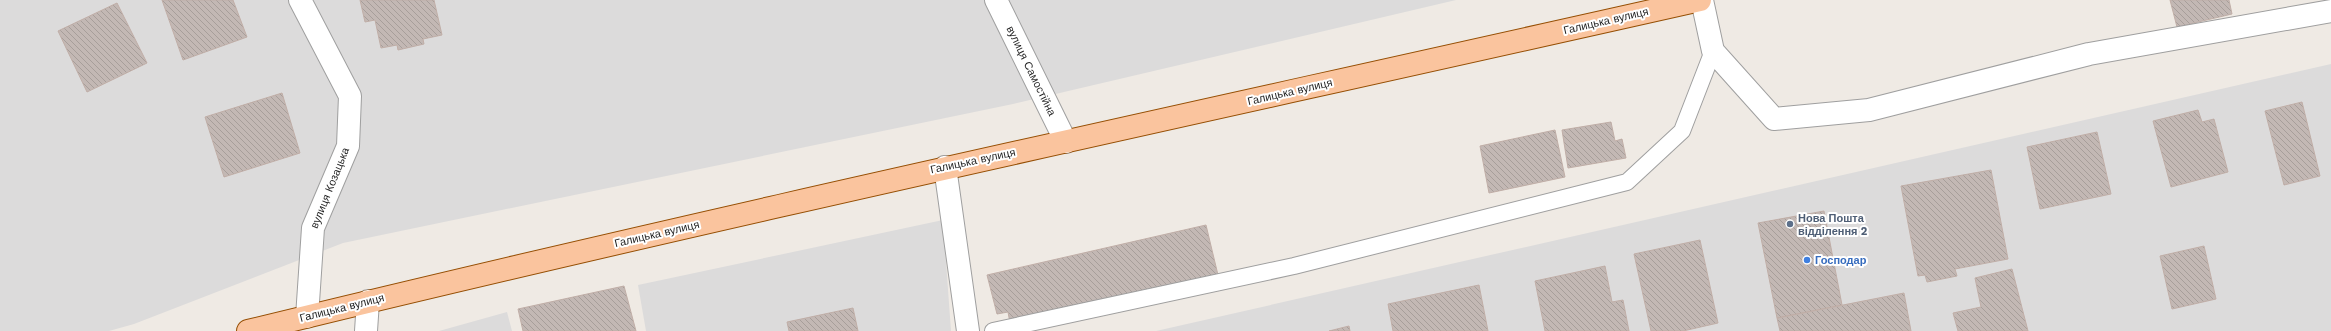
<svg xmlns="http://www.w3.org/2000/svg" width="2331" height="331" font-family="'Work Sans',sans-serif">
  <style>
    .residential { fill: #dcdbdb }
    .building { fill: url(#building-back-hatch); stroke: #c0aea7 }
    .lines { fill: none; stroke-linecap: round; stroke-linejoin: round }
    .lane-casing { stroke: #9f9f9f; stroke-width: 18 }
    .street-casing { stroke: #9f9f9f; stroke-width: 24 }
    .primary-casing { stroke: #954e03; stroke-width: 24 }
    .lane { stroke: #fff; stroke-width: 16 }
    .street { stroke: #fff; stroke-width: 22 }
    .primary { stroke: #fac49e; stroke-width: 22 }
    .service-dot { fill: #5c6f8a; stroke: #fff; stroke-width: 1.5 }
    .shop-dot { fill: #3f7fe0; stroke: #fff; stroke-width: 1.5 }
    .labels { text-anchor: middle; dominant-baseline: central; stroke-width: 4; stroke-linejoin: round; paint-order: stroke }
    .street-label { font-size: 11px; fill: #1e1e1e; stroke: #fff }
    .service-label { font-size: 11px; font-weight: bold; fill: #4e5e75; stroke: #fff; text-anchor: start }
    .shop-label { font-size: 11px; font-weight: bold; fill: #366cbe; stroke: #fff; text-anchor: start }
  </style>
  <defs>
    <pattern id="building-back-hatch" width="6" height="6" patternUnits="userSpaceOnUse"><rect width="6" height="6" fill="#c3b8b4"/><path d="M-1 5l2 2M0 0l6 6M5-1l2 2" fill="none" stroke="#a79e9a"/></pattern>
  </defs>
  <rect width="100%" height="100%" fill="#efeae4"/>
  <path class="residential" d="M 0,0 L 1456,0 L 1013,104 L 343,243 L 134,324 L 109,331 L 0,331 Z
    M 2331,64 L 2331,331 L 1156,331 Z
    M 943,220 L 951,331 L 646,331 L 638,285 Z
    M 507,312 L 512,331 L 439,331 Z"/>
  <path class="building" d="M 162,0 L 233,0 L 247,37 L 183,60 Z
    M 360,0 L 434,0 L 442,35 L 423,39 L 424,44 L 398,50 L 397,45 L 381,48 L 375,20 L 365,22 Z
    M 2170,0 L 2229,0 L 2232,14 L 2177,27 Z
    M 117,3 L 147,63 L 87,92 L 58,31 Z
    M 282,93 L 300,153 L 224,177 L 205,117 Z
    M 2302,102 L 2320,176 L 2284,185 L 2265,111 Z
    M 2198,110 L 2202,122 L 2214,119 L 2228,172 L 2171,187 L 2153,121 Z
    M 1611,122 L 1615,141 L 1622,139 L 1626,158 L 1568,168 L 1562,130 Z
    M 1555,130 L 1565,177 L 1489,193 L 1480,146 Z
    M 2097,132 L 2111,194 L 2040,209 L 2027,147 Z
    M 1991,170 L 2008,259 L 1955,269 L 1957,276 L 1927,282 L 1925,275 L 1918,276 L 1901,186 Z
    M 1824,211 L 1842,305 L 1777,318 L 1758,223 Z
    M 1206,225 L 1218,275 L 1010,323 L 1008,312 L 997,314 L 987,275 Z
    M 1700,240 L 1718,323 L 1683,331 L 1651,331 L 1634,254 Z
    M 2204,246 L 2216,299 L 2172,309 L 2160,256 Z
    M 1605,266 L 1612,302 L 1623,300 L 1629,331 L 1545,331 L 1535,281 Z
    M 2012,269 L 2028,331 L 1958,331 L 1953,313 L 1981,307 L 1975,278 Z
    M 1479,285 L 1488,331 L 1393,331 L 1388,304 Z
    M 624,286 L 636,331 L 523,331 L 518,309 Z
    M 1904,293 L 1911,331 L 1780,331 L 1777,318 Z
    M 853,308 L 858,331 L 789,331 L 787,322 Z
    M 1349,326 L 1350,331 L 1329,331 Z"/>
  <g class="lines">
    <defs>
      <path id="lane" d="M 993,331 L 1294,266 L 1627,182 L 1682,131 L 1713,51"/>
      <path id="street" d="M 300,0 L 350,96 L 348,146 L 313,228 L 307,317
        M 996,0 L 1066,142
        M 1702,0 L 1713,51 L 1774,119 L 1869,110 L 2089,54 L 2331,11
        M 945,167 L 968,331
        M 366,331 L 368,301"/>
      <path id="primary" d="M 248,331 C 730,213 1216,109 1700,0"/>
    </defs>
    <use href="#lane" class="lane-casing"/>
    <use href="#street" class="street-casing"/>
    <use href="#primary" class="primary-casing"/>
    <use href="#lane" class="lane"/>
    <use href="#street" class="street"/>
    <use href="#primary" class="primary"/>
  </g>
  <circle class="service-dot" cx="1790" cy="224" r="4"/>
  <circle class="shop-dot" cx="1807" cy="260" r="4"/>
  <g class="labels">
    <g class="street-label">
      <text transform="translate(1606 21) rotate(-13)">Галицька вулиця</text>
      <text transform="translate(1031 71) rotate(64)">вулиця Самостійна</text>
      <text transform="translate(1290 92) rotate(-13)">Галицька вулиця</text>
      <text transform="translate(973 161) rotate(-12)">Галицька вулиця</text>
      <text transform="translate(330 188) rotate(-68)">вулиця Козацька</text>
      <text transform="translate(657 234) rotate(-13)">Галицька вулиця</text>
      <text transform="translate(342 308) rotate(-14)">Галицька вулиця</text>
    </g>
    <g class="service-label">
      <text x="1798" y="218">Нова Пошта<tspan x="1798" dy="13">відділення 2</tspan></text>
    </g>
    <g class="shop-label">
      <text x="1815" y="260">Господар</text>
    </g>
  </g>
</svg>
